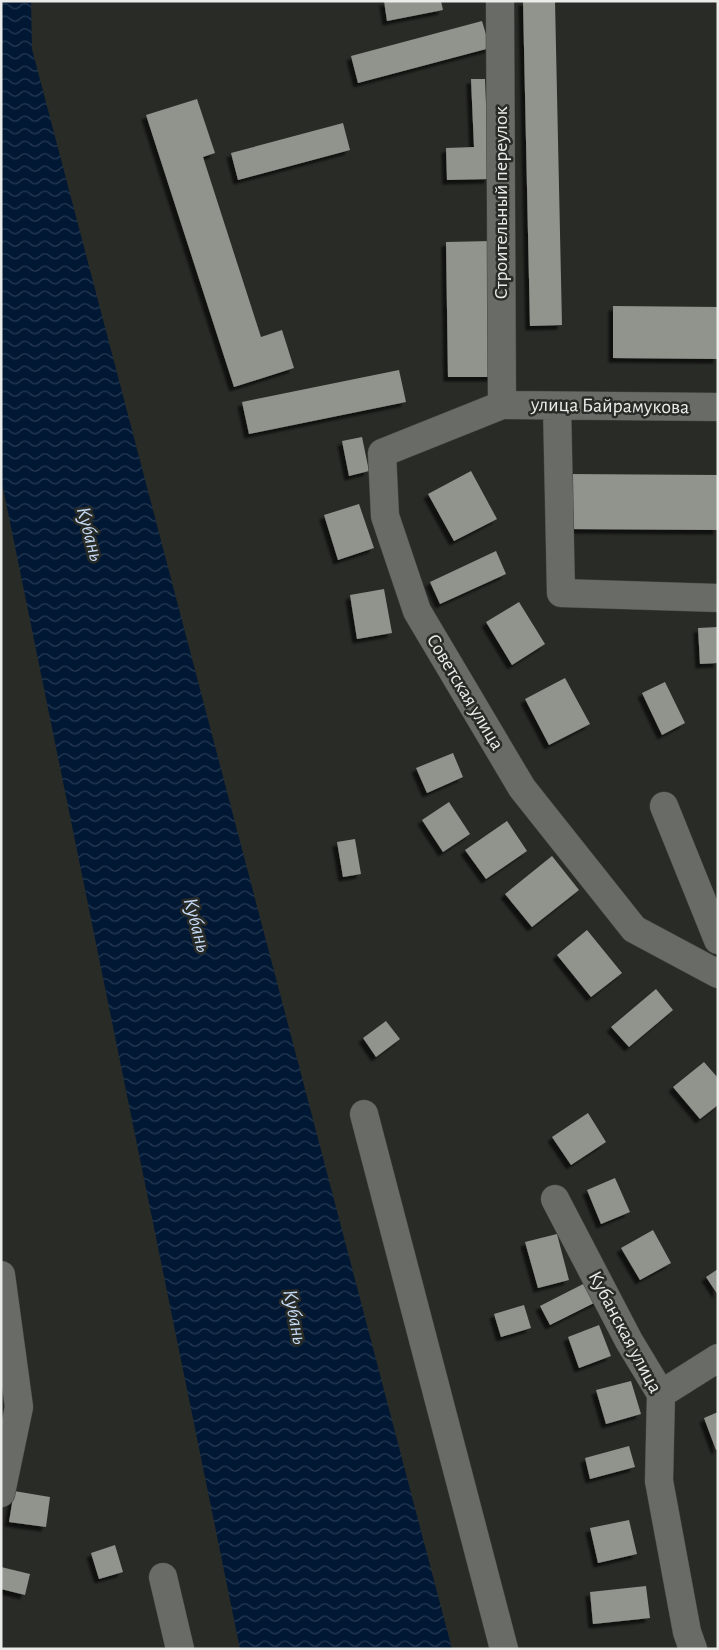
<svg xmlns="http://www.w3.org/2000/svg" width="719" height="1650" font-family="'Alegreya Sans',sans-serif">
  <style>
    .water { fill: url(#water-waves) }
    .building { fill: #91938d; filter: url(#shadow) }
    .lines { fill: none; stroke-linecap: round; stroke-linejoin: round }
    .minor-casing { stroke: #464743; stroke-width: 29 }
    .minor { stroke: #696b66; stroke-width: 28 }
    .labels { text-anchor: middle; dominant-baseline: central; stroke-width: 5; stroke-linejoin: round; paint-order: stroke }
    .street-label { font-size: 20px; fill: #ebece9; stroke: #292b26 }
    .water-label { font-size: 21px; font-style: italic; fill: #c4d9f5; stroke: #292b26 }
  </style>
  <defs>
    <pattern id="water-waves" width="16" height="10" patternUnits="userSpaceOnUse" patternTransform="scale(1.25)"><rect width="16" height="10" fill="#011835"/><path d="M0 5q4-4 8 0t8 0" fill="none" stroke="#263a52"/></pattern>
    <filter id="shadow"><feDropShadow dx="-4.5" dy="4.5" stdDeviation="1" flood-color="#0009"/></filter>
  </defs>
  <rect width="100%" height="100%" fill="#292b26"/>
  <path class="water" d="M 1,1 L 31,1 L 32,49 L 452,1649 L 240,1649 L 1,478 Z"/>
  <path class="building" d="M 384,1 L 441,1 L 443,10 L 387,21 Z
    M 523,1 L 555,1 L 562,325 L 530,326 Z
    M 482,21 L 490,48 L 358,83 L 351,56 Z
    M 471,79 L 485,79 L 489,179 L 447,180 L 446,148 L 474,147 Z
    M 197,99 L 215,153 L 203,157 L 261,337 L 282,330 L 294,368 L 234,387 L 146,115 Z
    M 343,123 L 350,150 L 238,180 L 231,153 Z
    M 492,241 L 494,377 L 448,377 L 446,242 Z
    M 613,306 L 718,307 L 718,359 L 613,358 Z
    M 399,370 L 406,402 L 249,434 L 242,402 Z
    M 362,437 L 369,471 L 349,476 L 342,441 Z
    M 471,471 L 497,519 L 454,541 L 428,494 Z
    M 567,474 L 718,475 L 718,530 L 567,529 Z
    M 359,504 L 374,548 L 338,560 L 324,515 Z
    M 496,551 L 506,574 L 440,604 L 430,582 Z
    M 384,589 L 392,633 L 357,639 L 350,595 Z
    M 519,602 L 545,644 L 512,665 L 486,622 Z
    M 718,627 L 718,663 L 700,664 L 698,628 Z
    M 565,678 L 590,724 L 549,745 L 525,699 Z
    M 665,682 L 685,723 L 662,735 L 642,693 Z
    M 453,753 L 463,777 L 427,793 L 416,768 Z
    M 449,802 L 470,834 L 443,852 L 422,820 Z
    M 507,821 L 527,851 L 486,879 L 465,850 Z
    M 355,839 L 361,874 L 343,877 L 337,842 Z
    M 552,856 L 579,890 L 532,927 L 505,894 Z
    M 587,930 L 622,973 L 591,997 L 557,955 Z
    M 656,989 L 673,1010 L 629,1047 L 611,1027 Z
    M 386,1021 L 400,1039 L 376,1057 L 363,1038 Z
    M 704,1062 L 718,1078 L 718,1105 L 700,1119 L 673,1087 Z
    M 588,1113 L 606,1142 L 571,1165 L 552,1137 Z
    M 615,1178 L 630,1212 L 601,1224 L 587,1190 Z
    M 653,1230 L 671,1263 L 640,1280 L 621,1248 Z
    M 557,1234 L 569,1280 L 538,1288 L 525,1242 Z
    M 718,1269 L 718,1295 L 706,1277 Z
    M 591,1280 L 600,1300 L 550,1325 L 540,1306 Z
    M 524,1305 L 531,1328 L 501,1337 L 494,1314 Z
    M 599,1325 L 611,1356 L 579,1368 L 568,1337 Z
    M 631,1381 L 641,1414 L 606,1424 L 596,1390 Z
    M 718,1412 L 718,1449 L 716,1450 L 704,1418 Z
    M 629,1446 L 635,1467 L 590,1479 L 585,1458 Z
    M 14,1491 L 50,1497 L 46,1527 L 9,1522 Z
    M 629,1520 L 637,1554 L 598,1563 L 590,1528 Z
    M 115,1545 L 123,1572 L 99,1579 L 91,1553 Z
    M 1,1567 L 30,1574 L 25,1595 L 1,1589 Z
    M 646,1586 L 650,1618 L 593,1624 L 590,1592 Z"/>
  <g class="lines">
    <defs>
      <path id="minor" d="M 500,1 L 502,405
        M 557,406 L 561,593 L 718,598
        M 718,407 L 502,405 L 382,453 L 385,516 L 417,611 L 522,788 L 634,929 L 718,974
        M 664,806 L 718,940
        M 364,1114 L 504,1649
        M 555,1199 L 629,1341 L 661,1394 L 659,1481 L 687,1632 L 693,1649
        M 1,1275 L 19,1407 L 1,1493
        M 661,1394 L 718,1358
        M 163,1577 L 180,1649"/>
    </defs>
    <use href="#minor" class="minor-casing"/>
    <use href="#minor" class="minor"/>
  </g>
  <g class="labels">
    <g class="street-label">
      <text transform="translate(501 203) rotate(-90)">Строительный переулок</text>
      <text transform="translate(610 406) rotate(1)">улица Байрамукова</text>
      <text transform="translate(465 692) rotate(59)">Советская улица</text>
      <text transform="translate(625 1332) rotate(62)">Кубанская улица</text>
    </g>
    <g class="water-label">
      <text transform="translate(90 534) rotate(75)">Кубань</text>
      <text transform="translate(197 925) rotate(75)">Кубань</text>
      <text transform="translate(295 1317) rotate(79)">Кубань</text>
    </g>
  </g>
  <rect width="719" height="1650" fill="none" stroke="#ebece9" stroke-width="5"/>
</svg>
